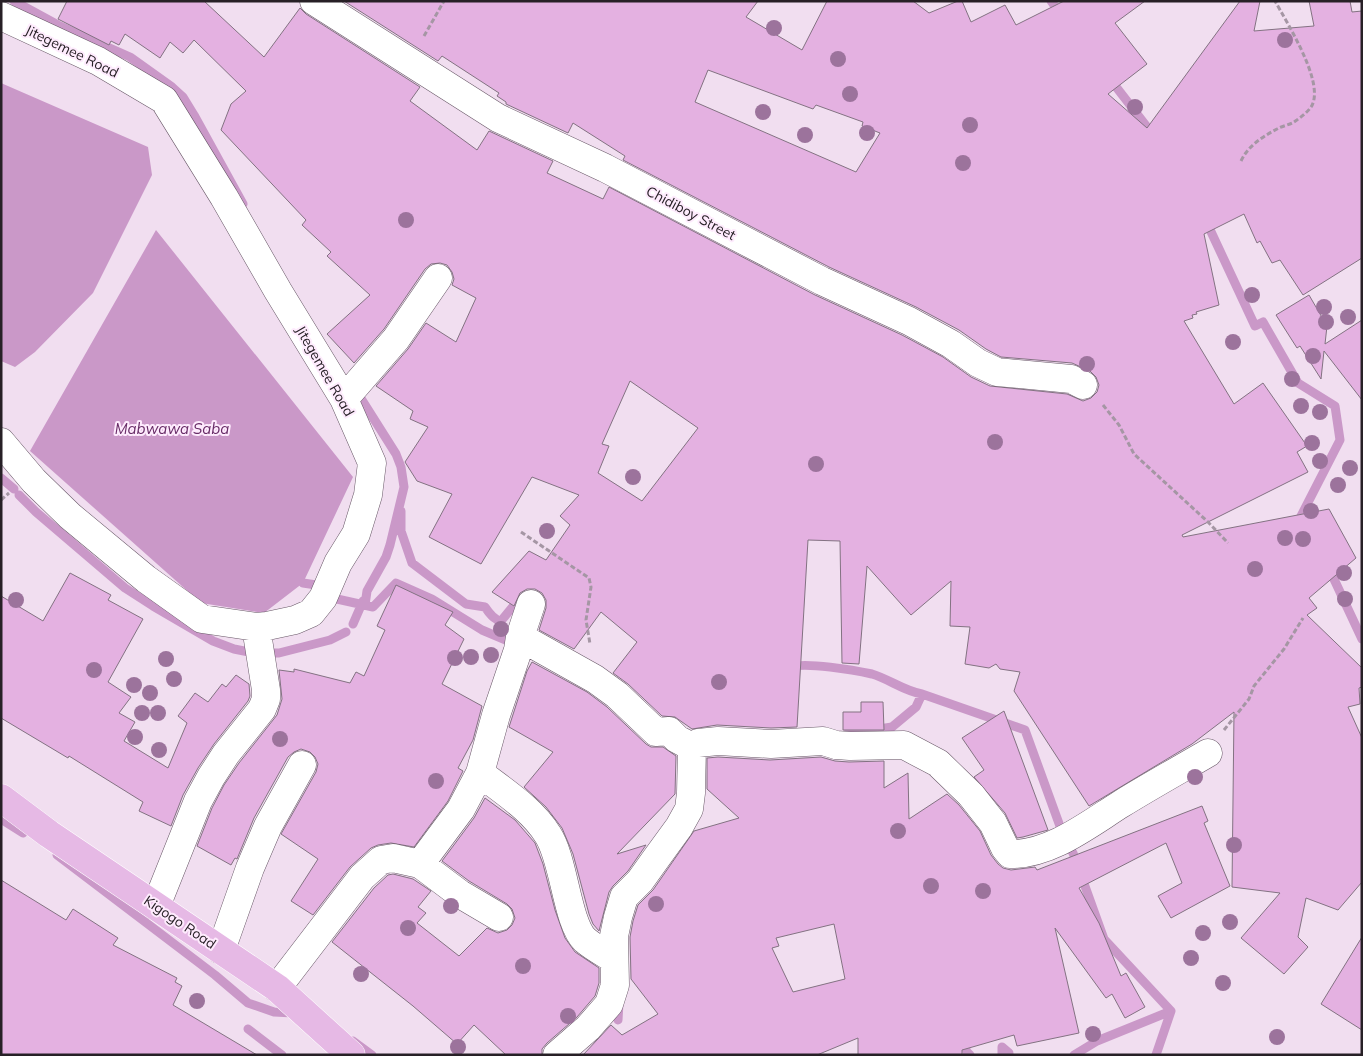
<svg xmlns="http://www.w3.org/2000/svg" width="1363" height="1056" font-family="Mulish,sans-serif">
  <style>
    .water { fill: #ca98c8 }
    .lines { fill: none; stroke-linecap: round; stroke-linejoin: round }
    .stream { stroke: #ca98c8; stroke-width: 9 }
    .building { fill: #e4b1e1; stroke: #837282; fill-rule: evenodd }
    .minor-casing { stroke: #685867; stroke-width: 29 }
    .major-casing { stroke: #fff; stroke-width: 29 }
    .path { stroke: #a596a4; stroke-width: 3; stroke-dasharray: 5 2.5; stroke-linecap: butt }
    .minor { stroke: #fff; stroke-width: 28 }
    .major { stroke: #e6b9e5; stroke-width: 28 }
    .tree { fill: #9c739c }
    .labels { text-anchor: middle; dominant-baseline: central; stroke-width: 4; stroke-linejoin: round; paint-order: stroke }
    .street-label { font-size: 14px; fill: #272026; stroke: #feebfd }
    .water-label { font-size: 15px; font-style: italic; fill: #682c67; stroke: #feebfd }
  </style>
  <rect width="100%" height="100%" fill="#f1def0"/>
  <path class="water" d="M 1,83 L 148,147 L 152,175 L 93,293 L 35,352 L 15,367 L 1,361 Z
    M 156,230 L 353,477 L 303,583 L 264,613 L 201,603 L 30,451 Z"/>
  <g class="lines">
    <path class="stream" d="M 14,1 L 58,25 L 130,57 L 172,87 L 183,97 L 194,115 L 243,204
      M 1051,1 L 1061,15
      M 1110,79 L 1154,136
      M 1206,221 L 1255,326 L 1263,322 L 1298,383 L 1335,406 L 1340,440 L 1300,518 L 1301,524
      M 1,478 L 14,489
      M 19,495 L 36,512 L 125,588 L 153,606 L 213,641 L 234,649 L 254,653 L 279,653 L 330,640 L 346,632
      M 401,511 L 401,531 L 412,563 L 466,604 L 485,607 C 489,613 494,620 501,621 L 520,598 L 518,604
      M 1325,571 L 1333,577 L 1362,639
      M 303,583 L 323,586
      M 337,599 L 373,607 L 396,583 L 432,599 L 482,630 L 515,644
      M 353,624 L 363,601 L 365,605 L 367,591 L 386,557 L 390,545 L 404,487 L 401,467 L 396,454 L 360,397
      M 790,667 C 806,662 854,670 872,674 C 889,679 904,691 922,694 L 1025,730 L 1065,840 L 1073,853 L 1104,939 L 1171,1011 L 1156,1055
      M 847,734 L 892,727 L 916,707 L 922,694
      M 1,819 L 23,833
      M 57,855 L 215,975 L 248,1003 L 274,1012 L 294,1013
      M 618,1020 L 619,1002
      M 248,1029 L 282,1055
      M 961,1039 L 967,1052 L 970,1055
      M 353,1041 L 372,1055
      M 1002,1055 L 1002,1047 L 1009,1053 L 1009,1055
      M 1074,1055 L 1097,1041 L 1171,1011"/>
  </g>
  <path class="building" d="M 67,1 L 204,1 L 264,57 L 300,8 L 306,14 L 420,87 L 410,101 L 477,150 L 489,131 L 553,161 L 547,173 L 603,199 L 609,187 L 815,295 L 902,335 L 943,357 L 971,377 L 990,386 L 1067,394 L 1083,401 L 1091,398 L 1097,392 L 1099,385 L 1096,377 L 1090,371 L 1072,363 L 1001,357 L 986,349 L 959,330 L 916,307 L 829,267 L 623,160 L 625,156 L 573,123 L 568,133 L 506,104 L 506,102 L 497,96 L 499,93 L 442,56 L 438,61 L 344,1 L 758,1 L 746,17 L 802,50 L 827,1 L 913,1 L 929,13 L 958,1 L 962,1 L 971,22 L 1005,5 L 1016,25 L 1064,1 L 1145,1 L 1115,23 L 1147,64 L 1108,94 L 1147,128 L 1240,1 L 1260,1 L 1254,31 L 1314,26 L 1309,1 L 1350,1 L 1352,12 L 1362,11 L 1362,258 L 1303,295 L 1280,260 L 1272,263 L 1260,241 L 1257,243 L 1244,214 L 1204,234 L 1219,305 L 1196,312 L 1197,314 L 1192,315 L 1193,318 L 1184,321 L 1234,404 L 1263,383 L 1307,446 L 1297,452 L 1308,472 L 1182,535 L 1183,537 L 1329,509 L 1356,558 L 1309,598 L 1317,608 L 1307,615 L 1362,668 L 1362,687 L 1359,688 L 1360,704 L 1348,707 L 1362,738 L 1362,882 L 1338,910 L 1306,898 L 1298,937 L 1308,947 L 1284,974 L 1241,938 L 1280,893 L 1232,887 L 1234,712 L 1192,744 L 1089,806 L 1014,691 L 1020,672 L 1000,669 L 996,664 L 989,668 L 965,664 L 970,627 L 950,626 L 951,581 L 911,615 L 867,566 L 859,664 L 842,663 L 840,541 L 808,540 L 797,727 L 771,728 L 717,725 L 692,729 L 675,717 L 662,716 L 628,684 L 613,673 L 637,642 L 601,612 L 574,649 L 539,630 L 546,608 L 546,600 L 542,593 L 535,589 L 527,589 L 520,593 L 514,606 L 492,592 L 529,551 L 546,560 L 570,525 L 560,516 L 579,495 L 532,477 L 481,564 L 429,537 L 452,494 L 417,481 L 405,462 L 428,427 L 410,419 L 413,411 L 376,386 L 408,349 L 426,323 L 456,342 L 476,298 L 452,285 L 454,279 L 452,272 L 447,265 L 440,263 L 431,264 L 425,269 L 384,329 L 354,363 L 327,334 L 370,295 L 327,256 L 331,252 L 302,225 L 306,220 L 221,130 L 231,104 L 246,91 L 194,40 L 183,53 L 170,42 L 160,58 L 125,34 L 119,45 L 111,41 L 109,45 L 58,19 ZM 708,70 L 813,109 L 816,105 L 863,122 L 862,126 L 880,133 L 856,172 L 695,102 ZM 630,381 L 698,428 L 642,501 L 598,473 L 609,446 L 602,444 Z
    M 1309,295 L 1327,326 L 1325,344 L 1362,320 L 1362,400 L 1324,351 L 1321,379 L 1300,346 L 1297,348 L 1276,315 Z
    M 70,573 L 111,595 L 108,600 L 143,619 L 108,682 L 131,697 L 119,713 L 135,722 L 124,741 L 168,768 L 187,723 L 178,716 L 195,693 L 208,702 L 222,684 L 226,687 L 236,675 L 249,684 L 250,696 L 248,701 L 214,744 L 198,768 L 183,795 L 171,826 L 139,811 L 143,802 L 69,756 L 68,758 L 1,718 L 1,596 L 43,621 Z
    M 396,585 L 453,612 L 445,625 L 464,639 L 442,684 L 482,706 L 473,740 L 458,768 L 463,771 L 448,801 L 414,847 L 391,843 L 378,845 L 371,848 L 350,867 L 313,915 L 291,901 L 318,859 L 281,834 L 316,772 L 318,764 L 315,757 L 310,752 L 301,749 L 294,752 L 288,757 L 254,818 L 237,859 L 235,858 L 231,865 L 197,846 L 212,808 L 224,785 L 239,763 L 277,715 L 282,699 L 279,670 L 294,672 L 294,669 L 350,683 L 356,672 L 364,676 L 385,630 L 377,626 Z
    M 532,662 L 587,692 L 607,707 L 646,744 L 651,747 L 663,747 L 676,756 L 675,794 L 617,854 L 646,845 L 628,871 L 613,886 L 609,892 L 599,931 L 593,924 L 589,914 L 573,854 L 562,828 L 546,807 L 524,787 L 553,752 L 509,727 L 527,671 Z
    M 861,702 L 883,702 L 884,730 L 843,730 L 843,712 L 861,712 Z
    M 1004,711 L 1048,830 L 1023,837 L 1017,838 L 1005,813 L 974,777 L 984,770 L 962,738 Z
    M 718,757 L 770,760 L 821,757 L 835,761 L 849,762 L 884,761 L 884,788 L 908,773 L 909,819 L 947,794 L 959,805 L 980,831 L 991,855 L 998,864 L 1003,868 L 1011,870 L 1035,867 L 1037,870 L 1202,806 L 1208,821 L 1204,823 L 1230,886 L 1171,918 L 1158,896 L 1182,883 L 1166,843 L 1079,888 L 1099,923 L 1121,976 L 1126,973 L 1145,1007 L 1125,1018 L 1112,994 L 1106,998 L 1055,928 L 1079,1033 L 1017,1046 L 1014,1035 L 962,1050 L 962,1055 L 858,1055 L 858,1038 L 817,1055 L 583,1055 L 611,1025 L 622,1035 L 658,1014 L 631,979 L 630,937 L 633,921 L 638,905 L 653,890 L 694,831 L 739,818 L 707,789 L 707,758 ZM 834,924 L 845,979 L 793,992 L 772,948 L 779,946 L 776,938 Z
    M 485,798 L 515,820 L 535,843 L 543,864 L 555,910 L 565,938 L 575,952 L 599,968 L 599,983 L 595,996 L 577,1017 L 547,1043 L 542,1049 L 542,1055 L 506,1055 L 474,1025 L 457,1044 L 413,1006 L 332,942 L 374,888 L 388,875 L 393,874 L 413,879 L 431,891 L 418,907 L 426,913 L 417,923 L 459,956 L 487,928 L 498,933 L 507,930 L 512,925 L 515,918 L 512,909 L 507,904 L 469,881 L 442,861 L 474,818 Z
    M 1,880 L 66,920 L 73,909 L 118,938 L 113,945 L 177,978 L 175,982 L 182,986 L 173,1005 L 257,1055 L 1,1055 Z
    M 1362,937 L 1362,1030 L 1321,1004 Z"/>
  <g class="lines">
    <defs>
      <path id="minor" d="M 314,1 L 498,118 L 605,168 L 822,281 L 909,321 L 951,344 L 978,363 L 997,372 L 1071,379 L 1083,385
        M 1,16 L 98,61 L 164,100 L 224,197 L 278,291 L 344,399 L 372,463 L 368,495 L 356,534 L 338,563 L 323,598 L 311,613 L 295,620 L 267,626 L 256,627 L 202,619 L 146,579 L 70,516 L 34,481 L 1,442
        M 344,399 L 396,339 L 438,278
        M 520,637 L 595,679 L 617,695 L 656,732 L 669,731 L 677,739 L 692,747
        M 480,773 C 503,791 532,809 548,835 C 564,859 567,923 585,940 C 593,947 604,953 614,959
        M 420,864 L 461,809 L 480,773 L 496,715 L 518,650 L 520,637 L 531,604
        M 156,906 L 198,801 L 211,777 L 226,754 L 262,709 L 266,699 L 266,690 L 256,627
        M 221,950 L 250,868 L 268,826 L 302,765
        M 277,988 L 362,877 L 381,860 L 393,858 L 420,864 L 460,894 L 499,917
        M 557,1055 L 588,1028 L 609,1004 L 615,985 L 614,936 L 618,917 L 624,897 L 640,881 L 655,860 L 679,827 L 689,809 L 691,793 L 692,747 L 698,743 L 718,741 L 771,744 L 823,741 L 836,745 L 850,746 L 904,745 L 938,763 L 971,795 L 993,823 L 1005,848 L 1010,854 C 1050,855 1089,824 1121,804 C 1150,786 1179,770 1208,753"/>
      <path id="major" d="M 1,798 L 49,834 L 277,988 L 351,1055"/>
    </defs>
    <use href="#minor" class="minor-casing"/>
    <use href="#major" class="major-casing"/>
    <path class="path" d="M 424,36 L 444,1
      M 1241,161 C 1248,146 1262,137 1277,129 C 1282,126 1289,125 1294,122 C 1300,118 1311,110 1313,103 C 1322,78 1287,23 1275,1
      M 1103,405 L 1119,425 L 1134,454 L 1208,522 L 1228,543
      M 1,500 L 9,493
      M 521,532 L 589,578 L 591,587 L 586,620 L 590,644
      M 1224,730 L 1249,699 L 1254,686 L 1284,649 L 1303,618"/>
    <use href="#minor" class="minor"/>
    <use href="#major" class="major"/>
  </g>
  <g class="tree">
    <circle cx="774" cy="28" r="8"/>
    <circle cx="1285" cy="40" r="8"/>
    <circle cx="838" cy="59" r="8"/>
    <circle cx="850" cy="94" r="8"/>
    <circle cx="1135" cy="107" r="8"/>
    <circle cx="763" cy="112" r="8"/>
    <circle cx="970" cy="125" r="8"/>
    <circle cx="867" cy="133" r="8"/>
    <circle cx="805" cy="135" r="8"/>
    <circle cx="963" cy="163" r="8"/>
    <circle cx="406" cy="220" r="8"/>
    <circle cx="1252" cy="295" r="8"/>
    <circle cx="1324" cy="307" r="8"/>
    <circle cx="1348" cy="317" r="8"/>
    <circle cx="1326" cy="322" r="8"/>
    <circle cx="1233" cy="342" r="8"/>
    <circle cx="1313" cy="356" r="8"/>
    <circle cx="1087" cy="364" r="8"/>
    <circle cx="1292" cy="379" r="8"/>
    <circle cx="1301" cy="406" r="8"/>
    <circle cx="1320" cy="412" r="8"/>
    <circle cx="995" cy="442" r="8"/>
    <circle cx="1312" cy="443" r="8"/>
    <circle cx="1320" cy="461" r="8"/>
    <circle cx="816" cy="464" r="8"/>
    <circle cx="1350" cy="468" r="8"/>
    <circle cx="633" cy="477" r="8"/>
    <circle cx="1338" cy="485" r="8"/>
    <circle cx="1311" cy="511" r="8"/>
    <circle cx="547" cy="531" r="8"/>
    <circle cx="1285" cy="538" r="8"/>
    <circle cx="1303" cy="539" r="8"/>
    <circle cx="1255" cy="569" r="8"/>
    <circle cx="1344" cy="573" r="8"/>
    <circle cx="1345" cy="599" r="8"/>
    <circle cx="16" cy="600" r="8"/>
    <circle cx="501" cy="629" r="8"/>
    <circle cx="491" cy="655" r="8"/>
    <circle cx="471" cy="657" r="8"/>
    <circle cx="455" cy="658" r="8"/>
    <circle cx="166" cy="659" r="8"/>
    <circle cx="94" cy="670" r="8"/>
    <circle cx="174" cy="679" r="8"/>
    <circle cx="719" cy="682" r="8"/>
    <circle cx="134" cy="685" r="8"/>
    <circle cx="150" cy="693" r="8"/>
    <circle cx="142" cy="713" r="8"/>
    <circle cx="158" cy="713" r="8"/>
    <circle cx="135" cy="737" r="8"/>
    <circle cx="280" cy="739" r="8"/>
    <circle cx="159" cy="750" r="8"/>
    <circle cx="1195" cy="777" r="8"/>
    <circle cx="436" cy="781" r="8"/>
    <circle cx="898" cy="831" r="8"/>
    <circle cx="1234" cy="845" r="8"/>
    <circle cx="931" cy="886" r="8"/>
    <circle cx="983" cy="891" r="8"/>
    <circle cx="656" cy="904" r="8"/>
    <circle cx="451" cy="906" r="8"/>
    <circle cx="1230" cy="922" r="8"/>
    <circle cx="408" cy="928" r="8"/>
    <circle cx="1203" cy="933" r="8"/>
    <circle cx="1191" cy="958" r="8"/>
    <circle cx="523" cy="966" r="8"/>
    <circle cx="361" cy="974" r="8"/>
    <circle cx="1223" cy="983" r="8"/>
    <circle cx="197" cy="1001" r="8"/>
    <circle cx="568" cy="1016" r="8"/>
    <circle cx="1093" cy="1034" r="8"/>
    <circle cx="1277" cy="1037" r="8"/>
    <circle cx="458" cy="1047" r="8"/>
  </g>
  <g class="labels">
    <g class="street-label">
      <text transform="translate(72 51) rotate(26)">Jitegemee Road</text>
      <text transform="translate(691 213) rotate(28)">Chidiboy Street</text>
      <text transform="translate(325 371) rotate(60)">Jitegemee Road</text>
      <text transform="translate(180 922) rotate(34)">Kigogo Road</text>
    </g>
    <g class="water-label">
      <text x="172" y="428">Mabwawa Saba</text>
    </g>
  </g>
  <rect width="1363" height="1056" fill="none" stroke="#272026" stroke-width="5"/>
</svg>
